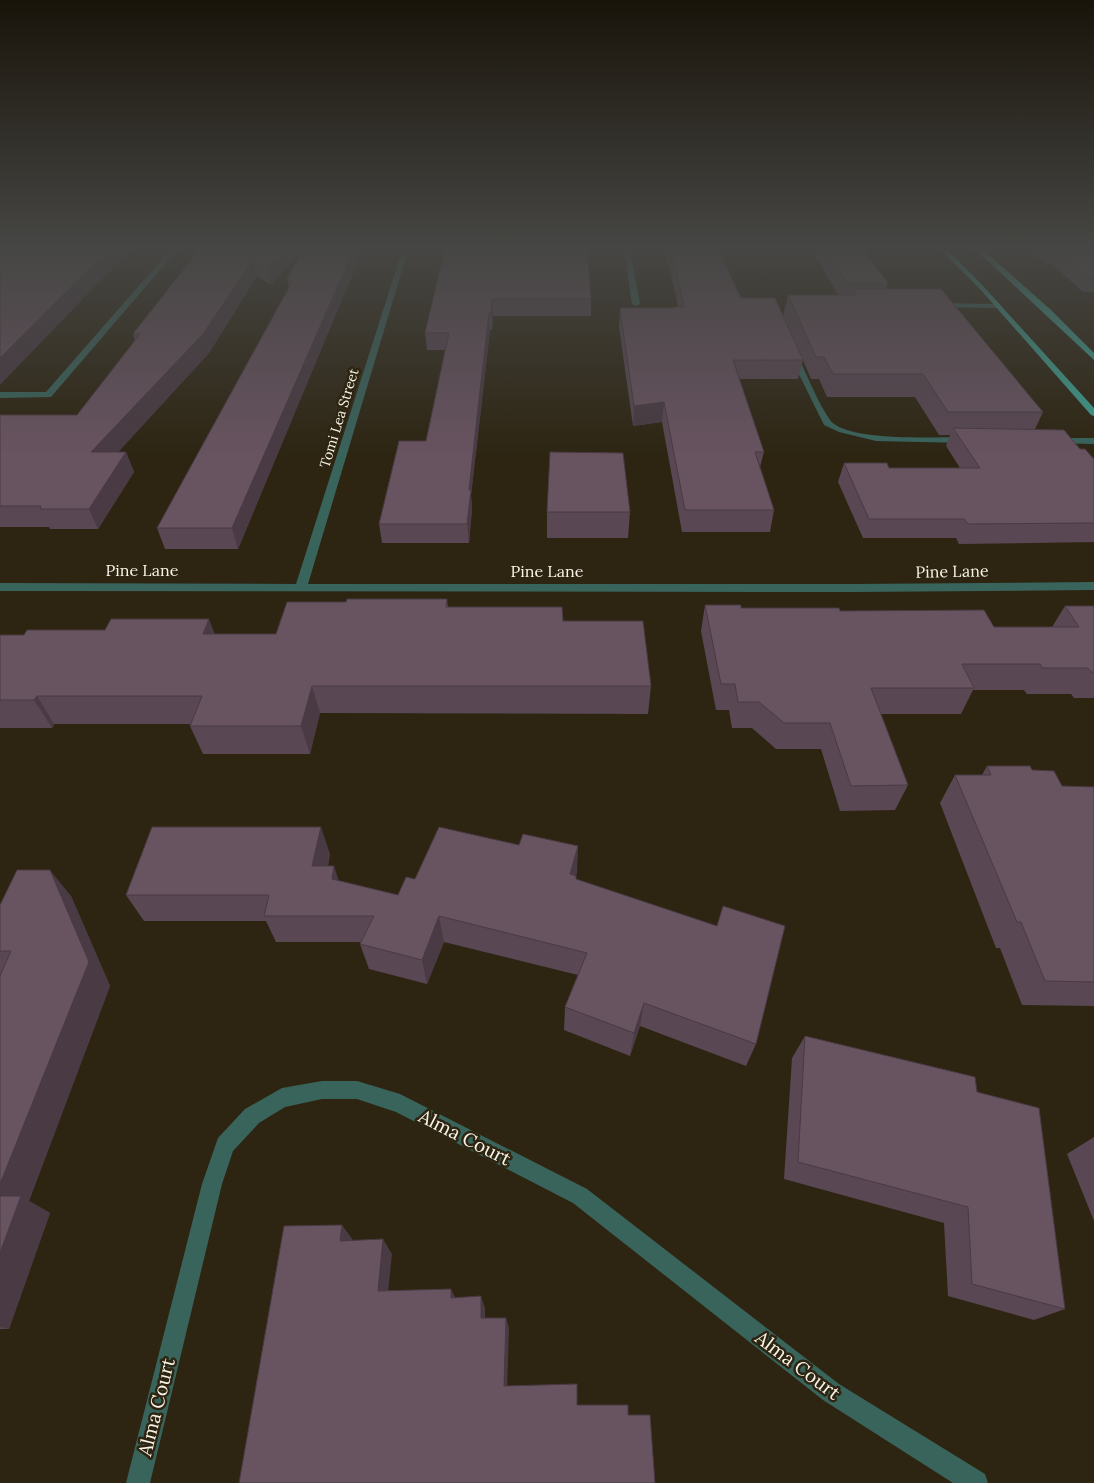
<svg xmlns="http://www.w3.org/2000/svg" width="1094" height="1483" font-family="Lora,serif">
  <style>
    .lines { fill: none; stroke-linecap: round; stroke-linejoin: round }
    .minor { fill: #39645c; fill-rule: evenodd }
    .primary { fill: #3ea191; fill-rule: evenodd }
    .wall { fill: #594753 }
    .shaded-wall { fill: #493a43 }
    .building { fill: #685360; stroke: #493a43 }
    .labels { text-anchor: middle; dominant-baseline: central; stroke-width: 5; stroke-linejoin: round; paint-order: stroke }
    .far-street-label { font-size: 14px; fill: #f9f4e8; stroke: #2d2512 }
    .street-label { font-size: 16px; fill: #f9f4e8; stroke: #2d2512 }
    .near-street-label { font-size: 19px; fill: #f9f4e8; stroke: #2d2512 }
  </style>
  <rect width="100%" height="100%" fill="#2d2512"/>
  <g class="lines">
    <path class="minor" d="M 171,249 L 178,249 L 51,397 L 0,398 L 0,392 L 46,392 Z
      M 624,249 L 630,249 L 640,304 L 636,306 L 632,304 Z
      M 403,255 L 406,257 L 308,584 L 854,584 L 1094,582 L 1094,590 L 854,592 L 0,591 L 0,583 L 296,584 L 400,257 Z
      M 933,303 L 998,304 L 1002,306 L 998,308 L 936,307 L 932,305 Z
      M 790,352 L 797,354 C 806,373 818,403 830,420 C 846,442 938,437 965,437 L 970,440 L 965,443 L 876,441 L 839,432 L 824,425 L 789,354 Z
      M 1054,438 L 1094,438 L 1094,444 L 1051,443 L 1051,439 Z
      M 322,1081 L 357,1081 L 400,1094 L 587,1189 L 839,1384 L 985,1474 L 988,1483 L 953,1483 L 823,1400 L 573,1203 L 396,1112 L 357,1099 L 322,1099 L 285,1107 L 259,1123 L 233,1151 L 222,1184 L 150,1483 L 126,1483 L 202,1184 L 218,1138 L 245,1109 L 282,1088 Z"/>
    <path class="primary" d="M 940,249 L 947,249 L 984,287 L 1094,408 L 1094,416 L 1091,415 L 980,289 Z
      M 975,249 L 982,249 L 1051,310 L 1094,353 L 1094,360 Z"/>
  </g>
  <path class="wall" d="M 303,249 L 271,285 L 257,276 L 209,353 L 118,452 L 126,452 L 134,472 L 98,529 L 50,529 L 49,527 L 0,527 L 0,415 L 77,415 L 135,341 L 133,334 L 195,256 L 193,251 Z
    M 304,249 L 363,249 L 238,549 L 165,549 L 157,528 L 289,287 L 287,279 Z
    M 445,249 L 591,299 L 591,316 L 493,316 L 492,330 L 490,330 L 479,426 L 471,495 L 472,509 L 469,543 L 382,543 L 379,524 L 426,441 L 445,350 L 427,350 L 425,333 Z
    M 662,249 L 718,249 L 741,298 L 783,316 L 788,295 L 838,295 L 811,249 L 863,249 L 888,283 L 886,289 L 1043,412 L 1035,429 L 1080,449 L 1094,459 L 1094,542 L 959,544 L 956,538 L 863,538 L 838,482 L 844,463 L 889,468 L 960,468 L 946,446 L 950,435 L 939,435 L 915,397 L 827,397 L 819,379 L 811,379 L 803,360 L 798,379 L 739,379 L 764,452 L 760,467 L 774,510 L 770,532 L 682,532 L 662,422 L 633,426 L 619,327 L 620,308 L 674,308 L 674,307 L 678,307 L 671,273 Z
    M 1030,249 L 1094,249 L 1094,292 L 1083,292 L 1052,264 L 1046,264 Z
    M 547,512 L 630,512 L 628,538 L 547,538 Z
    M 447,599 L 448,607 L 563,621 L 651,686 L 648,714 L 320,713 L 310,754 L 203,754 L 190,726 L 191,724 L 54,724 L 52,728 L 0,728 L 0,635 L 276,634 L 346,602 Z
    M 705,605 L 741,608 L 840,611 L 994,627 L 1052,627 L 1065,606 L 1094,606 L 1094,698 L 1074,698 L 1071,694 L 1027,694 L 1024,690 L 973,690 L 961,714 L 881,714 L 908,785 L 895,810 L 840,811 L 821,749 L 776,749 L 752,728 L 732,728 L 729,710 L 716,710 L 701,631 Z
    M 987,766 L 1032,770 L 1062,786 L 1094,787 L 1094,1006 L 1022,1005 L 1000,948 L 996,948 L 940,803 L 955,775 L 982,775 Z
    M 519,845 L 578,846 L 576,879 L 756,1044 L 746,1066 L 640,1026 L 630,1056 L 564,1030 L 565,1007 L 578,975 L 444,942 L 427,984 L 369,969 L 360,944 L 362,942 L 276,942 L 266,921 L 144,921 L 126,895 L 330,854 L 328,866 L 339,881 L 398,895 L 415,879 Z
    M 71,896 L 110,986 L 29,1201 L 50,1213 L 9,1329 L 0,1329 L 0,905 Z
    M 805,1036 L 977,1092 L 1065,1309 L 1034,1320 L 948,1296 L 944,1223 L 784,1179 L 792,1058 Z
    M 1094,1137 L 1094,1221 L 1067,1154 Z"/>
  <path class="shaded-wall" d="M 109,249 L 131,249 L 0,385 L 0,358 Z
    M 285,249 L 303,249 L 271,285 L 267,268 Z
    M 354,249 L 363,249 L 238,549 L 232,528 Z
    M 253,260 L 257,276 L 209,353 L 100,472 L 91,452 Z
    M 492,299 L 493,316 L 492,330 L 491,313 Z
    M 489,313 L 490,330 L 471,495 L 472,509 L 469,543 L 467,524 L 469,490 Z
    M 664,402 L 662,422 L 633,426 L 634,406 Z
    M 126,452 L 134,472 L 98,529 L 89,509 Z
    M 209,619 L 220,647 L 203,634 Z
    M 312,686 L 320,713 L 310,754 L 301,726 Z
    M 37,696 L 54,724 L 52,728 L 34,700 Z
    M 321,827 L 330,854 L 322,893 L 312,866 Z
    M 578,846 L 577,873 L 569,900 L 570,874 Z
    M 334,866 L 343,893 L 332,879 Z
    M 50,870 L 71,896 L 110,986 L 29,1201 L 50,1213 L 9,1329 L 0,1327 L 0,1184 Z
    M 439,916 L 444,942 L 427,984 L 422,960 Z
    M 644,1003 L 640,1026 L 630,1056 L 634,1033 Z
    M 342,1225 L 353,1240 L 340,1241 Z
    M 383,1239 L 392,1254 L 387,1303 L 378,1291 Z
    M 451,1289 L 457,1301 L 451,1298 Z
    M 481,1296 L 485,1308 L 485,1328 L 481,1318 Z
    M 506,1318 L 509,1328 L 507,1392 L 504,1386 Z"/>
  <path class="building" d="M 0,249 L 109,249 L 0,358 Z
    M 195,249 L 285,249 L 267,268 L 253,260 L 203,334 L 91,452 L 126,452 L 89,509 L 40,509 L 41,506 L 0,506 L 0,415 L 77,415 L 140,334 L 133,334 L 198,251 L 193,251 Z
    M 304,249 L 354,249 L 232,528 L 157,528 L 292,282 L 287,279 Z
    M 445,249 L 587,249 L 591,299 L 492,299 L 491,313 L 489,313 L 478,408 L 469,490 L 471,490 L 467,524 L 379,524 L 399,441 L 426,441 L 449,333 L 425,333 Z
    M 670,249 L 718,249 L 741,298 L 775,298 L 803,360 L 733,360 L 764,452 L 755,452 L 774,510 L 685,510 L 664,402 L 634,406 L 620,308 L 674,308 L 674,307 L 684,307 L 673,256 Z
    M 826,249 L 863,249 L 888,283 L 847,283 Z
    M 1051,249 L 1094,249 L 1094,277 L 1089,277 L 1058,250 L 1052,250 Z
    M 853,289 L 941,289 L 1043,412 L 948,412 L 923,374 L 833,374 L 824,357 L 816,357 L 788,295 L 856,295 Z
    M 953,428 L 1064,430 L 1080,449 L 1085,449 L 1094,459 L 1094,523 L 968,524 L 964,519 L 869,519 L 844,463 L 887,463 L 889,468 L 980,468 Z
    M 550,452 L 623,453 L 630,512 L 547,512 Z
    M 347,599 L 447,599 L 446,607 L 562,607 L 563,621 L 643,621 L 651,686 L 312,686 L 301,726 L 190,726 L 202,696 L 37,696 L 34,700 L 0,700 L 0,635 L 24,635 L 27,630 L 105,630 L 111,619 L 209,619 L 203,634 L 276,634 L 287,602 L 346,602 Z
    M 705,605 L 741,605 L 741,608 L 839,608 L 840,611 L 984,610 L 994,627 L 1079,627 L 1065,606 L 1094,606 L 1094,672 L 1091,672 L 1088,668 L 1042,668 L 1040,664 L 962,664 L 974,688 L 871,688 L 908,785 L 851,786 L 830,723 L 784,723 L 759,702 L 738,702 L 735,684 L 721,684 Z
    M 987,766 L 1030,766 L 1032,770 L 1054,771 L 1062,786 L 1094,787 L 1094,982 L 1045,981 L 1021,922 L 1017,922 L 955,775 L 991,775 Z
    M 152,827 L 321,827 L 312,866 L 334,866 L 332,879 L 398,895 L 406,877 L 415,879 L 439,827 L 519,845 L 523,834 L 578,846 L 570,874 L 576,876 L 576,879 L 717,926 L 723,906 L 785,926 L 756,1044 L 644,1003 L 634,1033 L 565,1007 L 587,953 L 439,916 L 422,960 L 360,944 L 374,916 L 264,916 L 269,895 L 126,895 Z
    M 17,870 L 50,870 L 89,962 L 0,1184 L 0,976 L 11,951 L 0,951 L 0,905 Z
    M 805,1036 L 975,1077 L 977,1092 L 1039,1108 L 1065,1309 L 972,1284 L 968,1207 L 798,1162 Z
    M 0,1196 L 21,1196 L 0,1253 Z
    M 342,1225 L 340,1241 L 383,1239 L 378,1291 L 451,1289 L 451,1298 L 481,1296 L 481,1318 L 506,1318 L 504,1386 L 577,1384 L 577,1405 L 628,1405 L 628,1415 L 650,1415 L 655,1483 L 239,1483 L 284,1226 Z"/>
  <linearGradient id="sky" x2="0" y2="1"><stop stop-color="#19140a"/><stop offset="0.54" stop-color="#464644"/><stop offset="1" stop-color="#464644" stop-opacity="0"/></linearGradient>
  <rect width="1094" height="457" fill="url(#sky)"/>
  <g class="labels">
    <g class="far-street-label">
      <text transform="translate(339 418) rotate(-73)">Tomi Lea Street</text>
    </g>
    <g class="street-label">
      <text x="142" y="570">Pine Lane</text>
      <text x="547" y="571">Pine Lane</text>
      <text transform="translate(952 571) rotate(-1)">Pine Lane</text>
    </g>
    <g class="near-street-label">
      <text transform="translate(465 1137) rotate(27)">Alma Court</text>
      <text transform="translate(798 1365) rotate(37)">Alma Court</text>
      <text transform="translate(156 1407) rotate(-76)">Alma Court</text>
    </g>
  </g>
</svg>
